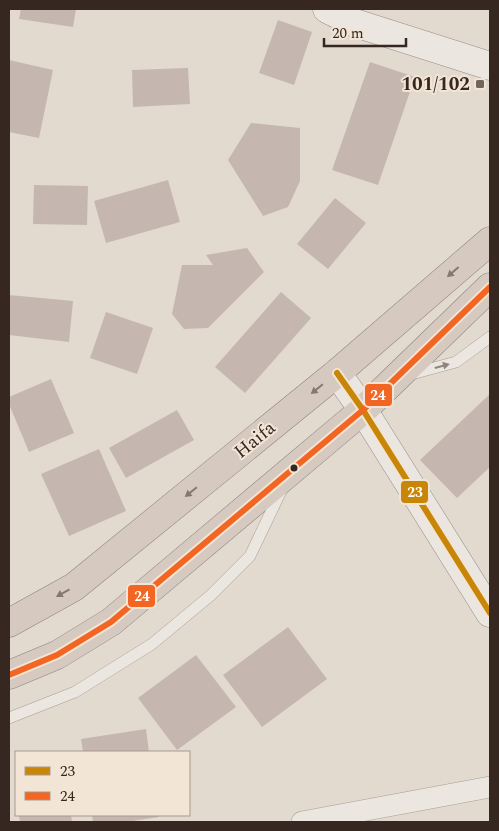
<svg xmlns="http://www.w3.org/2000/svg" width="499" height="831" font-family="Spectral,serif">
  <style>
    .building { fill: #c5b7b0 }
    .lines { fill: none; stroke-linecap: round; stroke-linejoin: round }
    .lane-casing { stroke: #a89f97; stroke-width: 12 }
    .street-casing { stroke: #a89f97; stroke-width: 22 }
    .secondary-casing { stroke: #978e88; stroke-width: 29 }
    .highway-casing { stroke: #8d857e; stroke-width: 29 }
    .lane { stroke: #ebe6df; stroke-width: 11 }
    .street { stroke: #ebe6df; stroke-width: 21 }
    .secondary { stroke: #ebe6df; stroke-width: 28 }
    .highway { stroke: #d5c9c0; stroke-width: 28 }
    .bus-1-casing { stroke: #f2e5d6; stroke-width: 10 }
    .bus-2-casing { stroke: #f2e5d6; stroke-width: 10 }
    .bus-1 { stroke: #c78608; stroke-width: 6 }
    .bus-2 { stroke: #f26522; stroke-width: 6 }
    .oneway { fill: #867870 }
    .oneway2 { fill: #908680 }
    .poi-dot { fill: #72655d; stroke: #f2e5d6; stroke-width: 2 }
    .bus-dot { fill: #362720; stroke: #f2e5d6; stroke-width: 2 }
    .labels { text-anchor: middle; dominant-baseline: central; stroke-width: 4; stroke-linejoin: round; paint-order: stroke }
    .poi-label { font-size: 19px; font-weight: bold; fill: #362720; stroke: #f2e5d6; text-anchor: end }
    .street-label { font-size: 19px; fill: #362720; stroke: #f2e5d6 }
    .line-badge { stroke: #f2e5d6; stroke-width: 2 }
    .badge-label { font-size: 14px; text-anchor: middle; font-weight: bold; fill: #fff }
  </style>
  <rect width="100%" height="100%" fill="#e2d9cf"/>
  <path class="building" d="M 21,9 L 76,9 L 73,27 L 19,19 Z
    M 278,20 L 312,32 L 294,85 L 259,73 Z
    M 9,60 L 53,70 L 39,138 L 9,132 Z
    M 370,62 L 415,77 L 378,185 L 332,170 Z
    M 188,68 L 190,104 L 133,107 L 132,70 Z
    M 251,123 L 300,128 L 300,181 L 288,207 L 263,216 L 228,160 Z
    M 168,180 L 180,222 L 106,243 L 94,201 Z
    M 34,185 L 88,186 L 87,225 L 33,224 Z
    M 335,198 L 366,223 L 328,269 L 297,244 Z
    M 247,248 L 264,272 L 208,328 L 184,329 L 172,314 L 182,265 L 213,265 L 206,255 Z
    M 281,292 L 311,318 L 245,393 L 215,367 Z
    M 9,295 L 73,301 L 69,342 L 9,335 Z
    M 106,312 L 153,328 L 137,374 L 90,358 Z
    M 51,379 L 74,433 L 29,452 L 9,404 L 9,397 Z
    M 490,394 L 490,467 L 457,498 L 420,460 Z
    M 177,410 L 194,440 L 126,478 L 109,448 Z
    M 99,449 L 126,511 L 69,536 L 41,474 Z
    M 288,627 L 327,679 L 262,727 L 223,675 Z
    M 196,655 L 236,707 L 177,750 L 138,698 Z
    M 146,729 L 149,752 L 83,752 L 81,739 Z
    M 19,815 L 71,815 L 72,822 L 20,822 Z
    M 92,815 L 158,815 L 159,817 L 126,822 L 93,822 Z"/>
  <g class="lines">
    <defs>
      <path id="lane" d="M 408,375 L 456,362 L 490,337
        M 9,718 L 75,692 L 152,644 L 211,595 L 250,556 L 282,489"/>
      <path id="street" d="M 302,822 L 490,787"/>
      <path id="secondary" d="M 327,9 L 355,23 L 490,66
        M 337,373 L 363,410 L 490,613"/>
      <path id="highway" d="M 9,623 L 74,587 L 337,373 L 490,241
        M 9,675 L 57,655 L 111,622 L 363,410 L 490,287"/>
    </defs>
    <use href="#lane" class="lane-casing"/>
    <use href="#street" class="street-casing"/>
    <use href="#secondary" class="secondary-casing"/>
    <use href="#highway" class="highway-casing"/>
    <use href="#lane" class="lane"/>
    <use href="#street" class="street"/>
    <use href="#secondary" class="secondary"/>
    <use href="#highway" class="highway"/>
    <defs>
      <path id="bus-1" d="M 337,373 L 363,410 L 490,613"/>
      <path id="bus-2" d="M 9,675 L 57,655 L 111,622 L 363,410 L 490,287"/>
    </defs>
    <use href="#bus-1" class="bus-1-casing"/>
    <use href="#bus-2" class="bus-2-casing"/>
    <use href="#bus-1" class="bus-1"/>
    <use href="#bus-2" class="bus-2"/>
  </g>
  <defs><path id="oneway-solid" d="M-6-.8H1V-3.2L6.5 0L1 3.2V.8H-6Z" transform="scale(1.25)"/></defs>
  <g class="oneway">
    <use href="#oneway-solid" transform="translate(453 272) rotate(139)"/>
    <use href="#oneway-solid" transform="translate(317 389) rotate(141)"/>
    <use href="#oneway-solid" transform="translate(191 492) rotate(141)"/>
    <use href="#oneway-solid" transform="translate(63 593) rotate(151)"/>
  </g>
  <use class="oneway2" href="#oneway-solid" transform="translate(442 366) rotate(-15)"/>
  <rect class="poi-dot" x="475" y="79" width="10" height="10" rx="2.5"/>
  <circle class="bus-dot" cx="294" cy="468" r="4.5"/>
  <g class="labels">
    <g class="poi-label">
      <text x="470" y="84">101/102</text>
    </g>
    <g class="street-label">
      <text transform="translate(255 440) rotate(-39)">Haifa</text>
    </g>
  </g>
  <g class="line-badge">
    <rect x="364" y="383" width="29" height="24" rx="5" fill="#f26522"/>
    <rect x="400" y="480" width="29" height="24" rx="5" fill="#c78608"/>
    <rect x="127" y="584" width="29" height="24" rx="5" fill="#f26522"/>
  </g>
  <g class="badge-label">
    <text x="378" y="400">24</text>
    <text x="415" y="497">23</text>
    <text x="142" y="601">24</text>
  </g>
  <rect width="499" height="831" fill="none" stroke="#362720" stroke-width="20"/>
  <rect x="15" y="751" width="175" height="65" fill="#f2e5d6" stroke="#a7998d"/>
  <rect x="25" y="767" width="25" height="8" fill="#c78608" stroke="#a7998d"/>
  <text x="60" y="776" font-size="15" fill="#362720">23</text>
  <rect x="25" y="792" width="25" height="8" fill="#f26522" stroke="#a7998d"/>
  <text x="60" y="801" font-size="15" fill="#362720">24</text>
  <path d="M324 38v8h82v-8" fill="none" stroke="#362720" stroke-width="2.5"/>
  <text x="332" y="38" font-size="15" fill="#362720" stroke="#f2e5d6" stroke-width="4" paint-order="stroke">20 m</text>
</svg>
